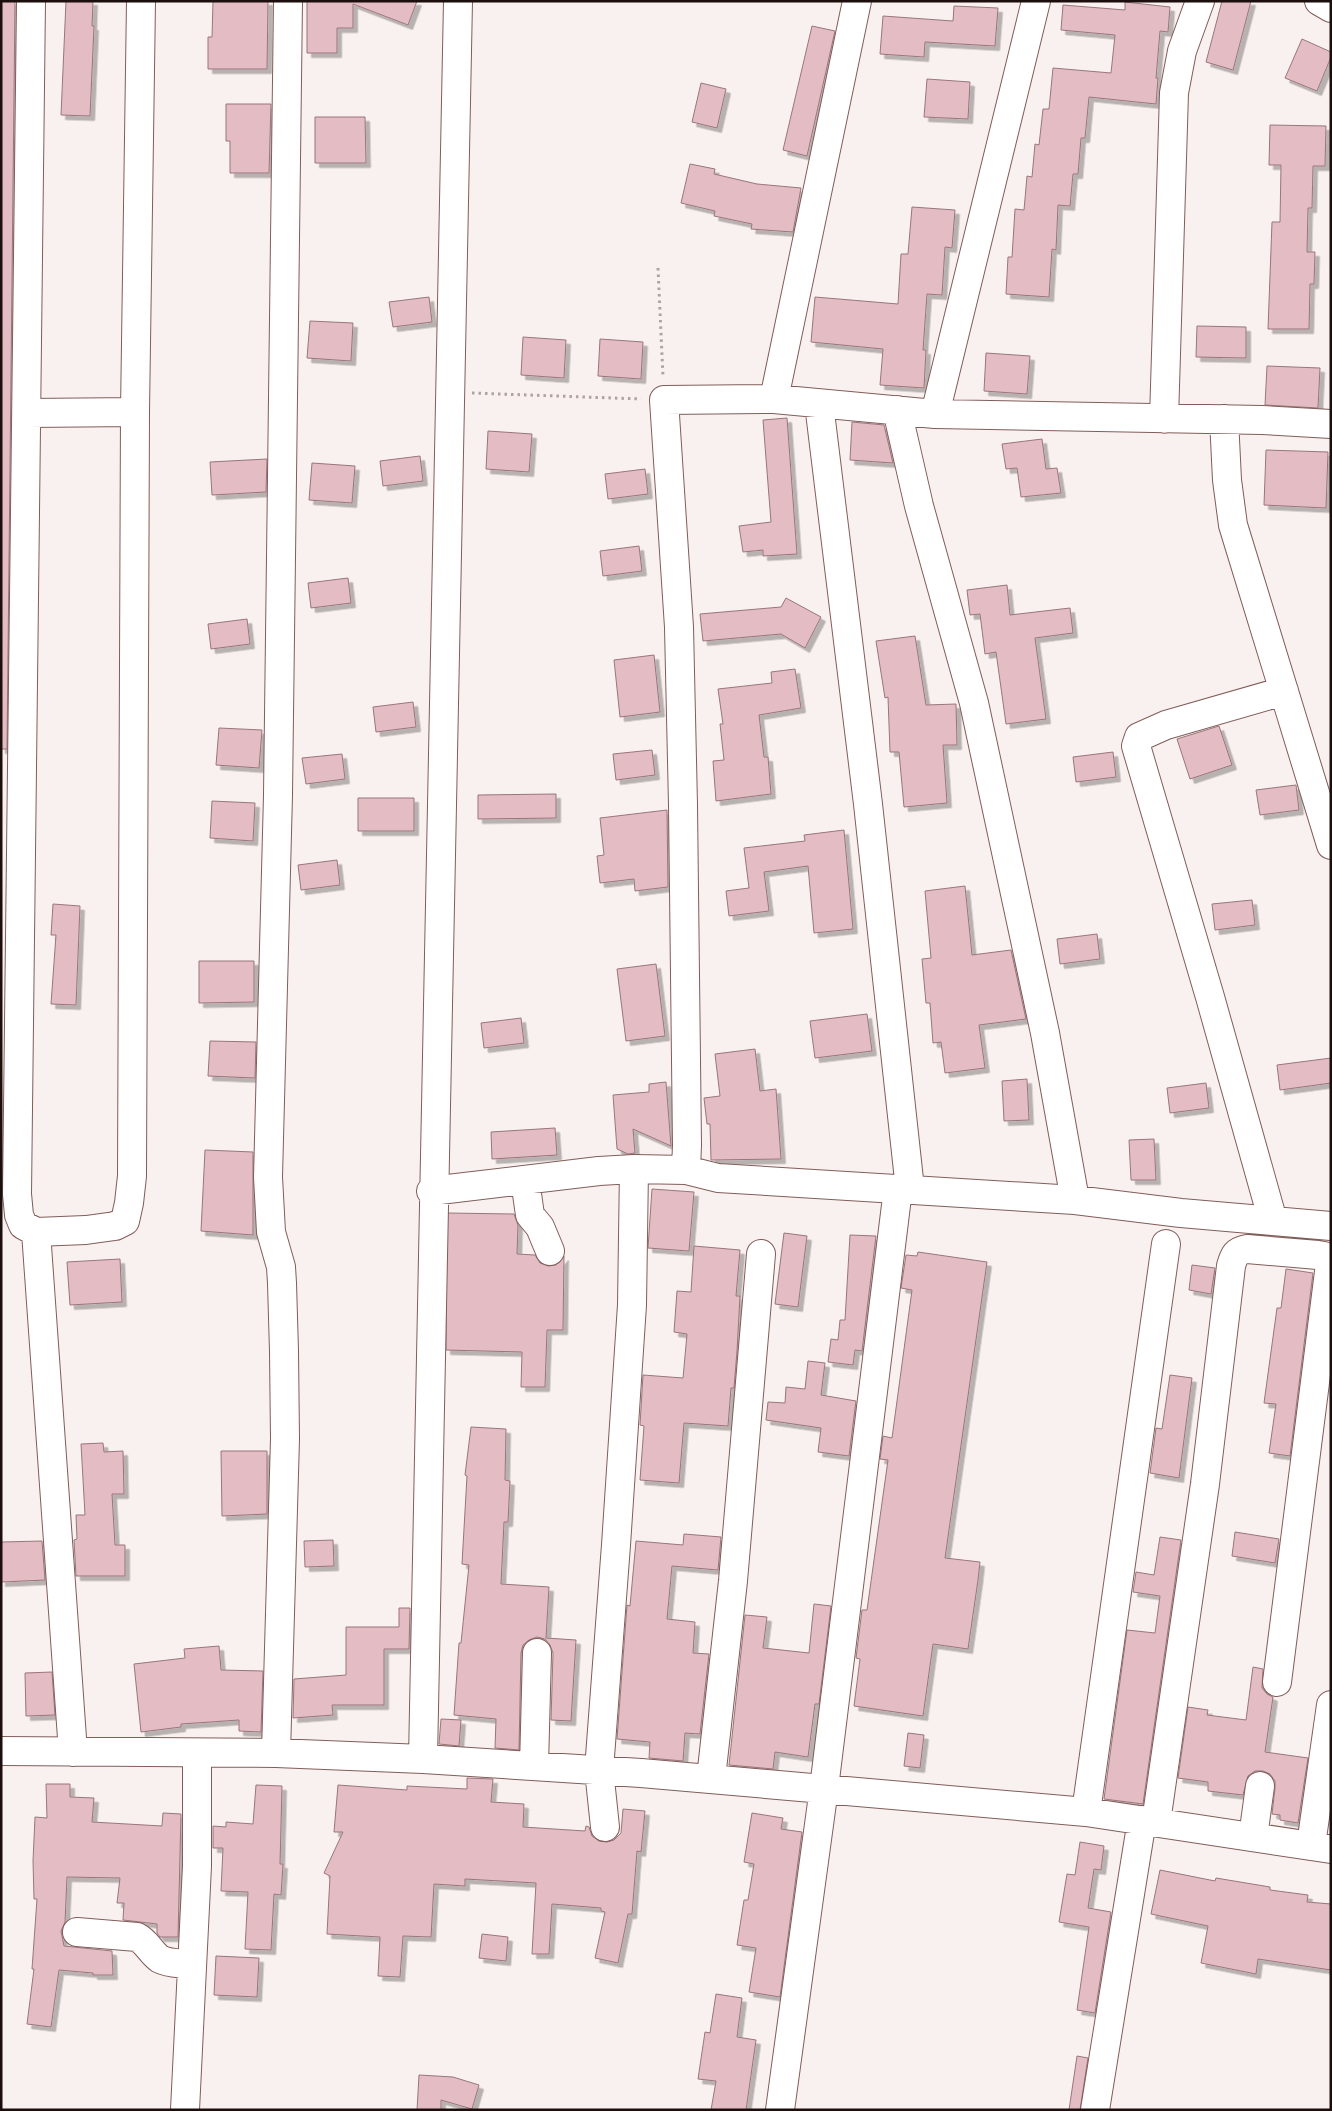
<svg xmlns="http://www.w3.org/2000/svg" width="1332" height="2111" font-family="Overpass,sans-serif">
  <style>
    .building { fill: #e4bcc3; stroke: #99757c; filter: url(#shadow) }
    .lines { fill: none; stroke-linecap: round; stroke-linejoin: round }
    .minor-casing { stroke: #815d59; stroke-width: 30 }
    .path { stroke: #ada4a2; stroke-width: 3; stroke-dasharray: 2.5 4; stroke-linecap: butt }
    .minor { stroke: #fff; stroke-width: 28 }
  </style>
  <defs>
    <filter id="shadow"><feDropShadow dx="4.5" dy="4.5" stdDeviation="0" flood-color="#0004"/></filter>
  </defs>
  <rect width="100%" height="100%" fill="#f9f1ef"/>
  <path class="building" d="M 1,1 L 15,1 L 7,749 L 1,749 Z
    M 66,1 L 93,1 L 92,26 L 94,26 L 90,116 L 61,115 Z
    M 213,1 L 268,1 L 267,69 L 208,69 L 208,37 L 212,37 Z
    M 307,1 L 417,1 L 408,25 L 353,4 L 353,28 L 337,28 L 337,53 L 307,53 Z
    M 1222,1 L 1251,1 L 1233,70 L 1206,62 Z
    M 1125,2 L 1170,7 L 1168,32 L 1160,31 L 1156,78 L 1158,78 L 1156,104 L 1089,97 L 1085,138 L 1081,138 L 1078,174 L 1073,174 L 1070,206 L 1058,205 L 1056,250 L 1052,249 L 1049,297 L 1006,294 L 1008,257 L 1012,257 L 1015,209 L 1024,210 L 1027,176 L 1032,177 L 1035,144 L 1039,145 L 1043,109 L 1049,109 L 1053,68 L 1111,73 L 1115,35 L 1061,30 L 1063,5 L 1125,10 Z
    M 954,6 L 998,8 L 995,46 L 925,42 L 924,57 L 880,54 L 883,16 L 953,21 Z
    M 812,26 L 835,31 L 807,156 L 783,150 Z
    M 1302,39 L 1331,52 L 1331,57 L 1317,91 L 1285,78 Z
    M 927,79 L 970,82 L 968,119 L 924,117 Z
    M 701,83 L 726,89 L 717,128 L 692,122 Z
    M 226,104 L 271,104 L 269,173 L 230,173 L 230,141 L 226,141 Z
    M 315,117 L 365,117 L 366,163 L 315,163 Z
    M 1270,125 L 1326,126 L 1325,166 L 1313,166 L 1312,208 L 1308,208 L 1307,252 L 1315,252 L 1314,284 L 1310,284 L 1309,329 L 1268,329 L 1272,222 L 1280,222 L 1281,165 L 1269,165 Z
    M 690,164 L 715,169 L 714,174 L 757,184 L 801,188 L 793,232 L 751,229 L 752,224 L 714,216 L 715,211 L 681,203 Z
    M 912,207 L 955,210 L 952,248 L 945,247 L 942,295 L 927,294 L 923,350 L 926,350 L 924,388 L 880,385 L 883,349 L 811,342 L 815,297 L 898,304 L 901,254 L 908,254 Z
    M 429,297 L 432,322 L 393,327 L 389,302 Z
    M 310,321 L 353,323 L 351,361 L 307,358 Z
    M 1197,326 L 1246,327 L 1246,358 L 1196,357 Z
    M 523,337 L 566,340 L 564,378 L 521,375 Z
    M 600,339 L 643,342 L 641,379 L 598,376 Z
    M 986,353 L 1030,356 L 1027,394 L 984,391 Z
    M 1267,366 L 1320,368 L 1318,408 L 1265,405 Z
    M 787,418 L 797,554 L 763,556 L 763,550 L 743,552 L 739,526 L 771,522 L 763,420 Z
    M 852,422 L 884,425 L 893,463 L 850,460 Z
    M 488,431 L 532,434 L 529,472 L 486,469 Z
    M 1042,439 L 1046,469 L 1057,468 L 1061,493 L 1021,497 L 1017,468 L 1006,469 L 1002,444 Z
    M 1266,450 L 1328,452 L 1326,508 L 1264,505 Z
    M 420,456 L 423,481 L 383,486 L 380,461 Z
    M 267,459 L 266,492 L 212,495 L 210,462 Z
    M 312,463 L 355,466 L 352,503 L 309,500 Z
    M 645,469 L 648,494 L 608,499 L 605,474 Z
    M 639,546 L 642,571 L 603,576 L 600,551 Z
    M 348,578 L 351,603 L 311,608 L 308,583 Z
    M 1007,585 L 1010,615 L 1070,608 L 1073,633 L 1035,638 L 1046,719 L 1006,724 L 996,652 L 985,654 L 980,614 L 970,615 L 967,590 Z
    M 786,598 L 821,617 L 805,648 L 781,634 L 703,641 L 700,614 L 781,607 Z
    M 247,619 L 250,644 L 211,649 L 208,624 Z
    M 915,636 L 926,705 L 956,704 L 957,745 L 943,745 L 947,803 L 904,807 L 899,752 L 890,752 L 888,697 L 885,698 L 876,641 Z
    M 654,655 L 660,712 L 620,717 L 614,660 Z
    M 795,669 L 801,708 L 759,715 L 764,757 L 768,757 L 771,794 L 716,801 L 713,761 L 724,760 L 720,724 L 723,724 L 718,689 L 772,683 L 771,672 Z
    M 413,702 L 416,727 L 376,732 L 373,707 Z
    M 1219,726 L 1232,765 L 1190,779 L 1177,739 Z
    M 219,728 L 262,730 L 259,768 L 216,765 Z
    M 652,750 L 655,775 L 616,780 L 613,754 Z
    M 1113,752 L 1116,777 L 1076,782 L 1073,757 Z
    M 342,754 L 345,779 L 306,784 L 302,758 Z
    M 1296,785 L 1299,810 L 1260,815 L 1256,790 Z
    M 556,794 L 556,818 L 478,819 L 478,795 Z
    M 358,798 L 414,798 L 414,831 L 358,831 Z
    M 212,801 L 255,803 L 253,841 L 210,838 Z
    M 667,810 L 668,887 L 635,891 L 634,879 L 600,883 L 597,856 L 604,855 L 600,818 Z
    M 844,830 L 853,929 L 814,933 L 808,866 L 764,872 L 769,911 L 729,916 L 726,891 L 749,888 L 744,848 L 805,841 L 804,835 Z
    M 337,860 L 340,885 L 301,890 L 298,865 Z
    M 965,886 L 972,955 L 1011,950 L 1026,1019 L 979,1025 L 985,1068 L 945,1073 L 941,1042 L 933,1043 L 930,1003 L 926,1003 L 922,959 L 931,958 L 925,891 Z
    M 1252,900 L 1255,925 L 1215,930 L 1212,904 Z
    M 53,904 L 80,906 L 76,1005 L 51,1004 L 56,935 L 51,935 Z
    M 1097,934 L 1100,959 L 1060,964 L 1057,939 Z
    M 199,961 L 254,961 L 254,1002 L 199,1003 Z
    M 656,964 L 665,1036 L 626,1041 L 617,969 Z
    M 867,1014 L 872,1051 L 815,1058 L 810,1021 Z
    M 521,1018 L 524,1043 L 484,1048 L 481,1023 Z
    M 210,1041 L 256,1042 L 255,1078 L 208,1076 Z
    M 755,1049 L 760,1091 L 776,1089 L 781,1159 L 711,1160 L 710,1124 L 707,1124 L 704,1098 L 720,1096 L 715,1054 Z
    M 1331,1058 L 1331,1083 L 1280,1090 L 1277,1065 Z
    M 1027,1079 L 1029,1120 L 1004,1121 L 1002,1081 Z
    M 666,1082 L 671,1146 L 633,1129 L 635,1153 L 628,1154 L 617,1149 L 613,1095 L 649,1092 L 649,1084 Z
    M 1206,1083 L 1209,1108 L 1170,1113 L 1167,1088 Z
    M 555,1128 L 557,1155 L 492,1159 L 491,1132 Z
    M 1154,1139 L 1156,1180 L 1131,1180 L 1129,1140 Z
    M 205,1150 L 253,1152 L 253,1235 L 201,1231 Z
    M 652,1189 L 694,1192 L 689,1251 L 648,1248 Z
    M 447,1213 L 514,1214 L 518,1225 L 517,1254 L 535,1255 L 540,1263 L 548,1266 L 556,1265 L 564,1256 L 563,1330 L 547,1330 L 545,1387 L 521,1387 L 522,1352 L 446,1350 Z
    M 784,1233 L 807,1236 L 798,1307 L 775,1304 Z
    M 850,1235 L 876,1236 L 862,1351 L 855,1350 L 853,1365 L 828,1362 L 831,1339 L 838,1340 L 840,1320 L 845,1320 Z
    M 694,1246 L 740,1250 L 736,1296 L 740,1296 L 737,1351 L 734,1388 L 731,1388 L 728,1426 L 684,1423 L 679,1483 L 640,1480 L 644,1426 L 640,1425 L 643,1375 L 683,1378 L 687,1334 L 674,1332 L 677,1291 L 691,1292 Z
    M 918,1252 L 987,1262 L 945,1558 L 980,1562 L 978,1580 L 968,1649 L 933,1644 L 923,1716 L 854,1706 L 860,1659 L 856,1658 L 862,1610 L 867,1610 L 888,1460 L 880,1459 L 883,1436 L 892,1438 L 912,1290 L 901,1288 L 906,1255 L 917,1256 Z
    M 120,1259 L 122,1302 L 70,1305 L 67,1262 Z
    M 1192,1265 L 1215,1268 L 1211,1294 L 1189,1290 Z
    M 1286,1269 L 1313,1273 L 1290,1456 L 1269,1453 L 1276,1404 L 1264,1403 L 1277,1308 L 1281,1308 Z
    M 808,1361 L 825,1363 L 821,1395 L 856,1401 L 849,1456 L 818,1452 L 821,1428 L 766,1420 L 768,1402 L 785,1403 L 786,1387 L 805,1389 Z
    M 1170,1375 L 1192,1378 L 1179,1478 L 1150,1473 L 1156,1428 L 1162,1429 Z
    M 471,1427 L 506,1429 L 505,1480 L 510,1481 L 508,1522 L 504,1522 L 501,1584 L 549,1587 L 546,1638 L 576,1640 L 571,1721 L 551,1720 L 553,1653 L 550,1645 L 545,1639 L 537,1637 L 529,1640 L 523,1645 L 521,1653 L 519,1750 L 495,1748 L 496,1719 L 454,1715 L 459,1643 L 461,1643 L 469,1565 L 462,1564 L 467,1476 L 465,1475 Z
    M 103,1443 L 104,1452 L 123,1451 L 124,1494 L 112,1494 L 115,1545 L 125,1545 L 125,1576 L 76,1576 L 74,1540 L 77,1539 L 76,1515 L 85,1515 L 81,1444 Z
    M 221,1451 L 267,1451 L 267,1514 L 222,1516 Z
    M 1235,1532 L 1279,1539 L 1275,1563 L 1232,1556 Z
    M 684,1534 L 721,1537 L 718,1570 L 672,1566 L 667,1619 L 695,1622 L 693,1653 L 709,1654 L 700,1734 L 685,1733 L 683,1761 L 649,1758 L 650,1742 L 617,1739 L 627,1605 L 630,1606 L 636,1541 L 683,1545 Z
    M 1160,1537 L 1181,1540 L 1143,1804 L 1104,1799 L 1127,1630 L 1155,1633 L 1160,1596 L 1133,1592 L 1136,1572 L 1154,1575 Z
    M 333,1540 L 334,1566 L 305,1567 L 304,1541 Z
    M 42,1541 L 45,1580 L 1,1582 L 1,1542 Z
    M 814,1604 L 831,1606 L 819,1704 L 815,1704 L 808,1757 L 775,1752 L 773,1769 L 729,1765 L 745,1615 L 767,1617 L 763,1648 L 809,1653 Z
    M 399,1608 L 410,1608 L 409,1649 L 384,1649 L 384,1705 L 332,1705 L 333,1715 L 293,1718 L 294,1679 L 346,1675 L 346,1627 L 399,1627 Z
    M 219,1646 L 221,1670 L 263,1671 L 261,1732 L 239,1731 L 239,1720 L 181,1724 L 181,1727 L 141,1732 L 134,1664 L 185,1658 L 184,1649 Z
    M 1253,1667 L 1263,1669 L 1262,1688 L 1267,1694 L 1273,1697 L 1265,1752 L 1308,1758 L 1298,1823 L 1280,1820 L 1280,1815 L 1272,1814 L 1275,1788 L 1275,1781 L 1270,1774 L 1263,1771 L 1255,1771 L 1248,1776 L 1243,1795 L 1208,1791 L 1208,1782 L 1178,1778 L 1188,1707 L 1208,1710 L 1207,1715 L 1246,1720 Z
    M 52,1672 L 55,1715 L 26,1716 L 25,1673 Z
    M 441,1719 L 461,1720 L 459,1746 L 439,1744 Z
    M 908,1733 L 924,1735 L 920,1768 L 904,1766 Z
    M 467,1778 L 493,1779 L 491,1802 L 524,1804 L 523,1827 L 585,1831 L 586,1826 L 589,1827 L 592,1836 L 599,1841 L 607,1842 L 614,1840 L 621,1833 L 623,1809 L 645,1811 L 641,1852 L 637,1851 L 632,1914 L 628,1914 L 618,1963 L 595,1958 L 605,1912 L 601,1911 L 601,1908 L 552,1904 L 549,1954 L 532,1954 L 536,1883 L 465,1879 L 465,1886 L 434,1884 L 431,1937 L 403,1936 L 400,1977 L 378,1976 L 380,1937 L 327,1934 L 330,1876 L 324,1873 L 343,1832 L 334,1832 L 338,1785 L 407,1790 L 407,1786 L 467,1789 Z
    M 46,1784 L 70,1784 L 70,1797 L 94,1798 L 92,1822 L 162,1826 L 163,1813 L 181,1814 L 178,1937 L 160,1937 L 157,1933 L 157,1924 L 123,1920 L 124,1903 L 117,1903 L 120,1878 L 67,1877 L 65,1922 L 61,1931 L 64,1946 L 112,1951 L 113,1975 L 93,1975 L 93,1973 L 59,1970 L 51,2027 L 27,2024 L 34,1969 L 32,1969 L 37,1899 L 34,1899 L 33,1861 L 35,1817 L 47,1818 Z
    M 256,1785 L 282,1786 L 280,1864 L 283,1864 L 281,1895 L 274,1894 L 271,1950 L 245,1949 L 248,1892 L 221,1891 L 223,1848 L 213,1848 L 213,1826 L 226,1827 L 226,1822 L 253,1824 Z
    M 752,1813 L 783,1818 L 781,1829 L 802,1832 L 780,1997 L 749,1992 L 756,1948 L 737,1945 L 744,1900 L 748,1900 L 754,1864 L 744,1862 Z
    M 1080,1842 L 1104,1846 L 1101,1870 L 1094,1869 L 1088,1908 L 1111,1912 L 1095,2013 L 1077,2010 L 1089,1927 L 1059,1922 L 1067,1874 L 1075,1875 Z
    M 1160,1870 L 1215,1881 L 1216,1878 L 1270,1887 L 1270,1890 L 1308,1895 L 1307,1902 L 1331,1904 L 1331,1970 L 1258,1959 L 1256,1974 L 1201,1963 L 1208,1926 L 1151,1914 Z
    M 482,1934 L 508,1937 L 506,1961 L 479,1958 Z
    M 216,1956 L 259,1958 L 257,1997 L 214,1995 Z
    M 716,1994 L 742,1998 L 737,2037 L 756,2040 L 746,2110 L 711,2110 L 716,2081 L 698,2079 L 705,2032 L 710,2033 Z
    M 1077,2056 L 1088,2058 L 1080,2110 L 1069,2110 Z
    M 419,2075 L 453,2077 L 479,2085 L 472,2109 L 441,2100 L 441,2110 L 417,2110 Z"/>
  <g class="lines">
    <defs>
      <path id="minor" d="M 31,1 L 17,1194 L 19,1215 L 23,1225 L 36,1232 L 86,1230 L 115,1226 L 125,1221 L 129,1203 L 132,1176 L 135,412 L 141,1
        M 1319,1 L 1331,8
        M 774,399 L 857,1
        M 819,404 L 868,804 L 910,1189
        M 897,410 L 919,506 L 974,703 L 1045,1033 L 1075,1200
        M 28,413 L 135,412
        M 935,414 L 1262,420 L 1331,424
        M 1164,419 L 1174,93 L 1182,51 L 1200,1
        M 1224,419 L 1227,480 L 1233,525 L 1331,845
        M 634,1169 L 686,1170 L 687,1145 L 683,805 L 679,627 L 664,400 L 774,399 L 935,414 L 1036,1
        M 686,1170 L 718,1178 L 1075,1200 L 1181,1213 L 1273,1221 L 1210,997 L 1136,746 L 1139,737 L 1166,725 L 1284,691
        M 525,1180 L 530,1215 L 540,1227 L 550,1251
        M 431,1191 L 599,1171 L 634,1169 L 632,1305 L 616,1545 L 599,1770 L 605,1827
        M 1273,1221 L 1331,1226
        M 36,1232 L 73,1752
        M 1,1751 L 276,1753 L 423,1759 L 641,1773 L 1086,1812 L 1331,1849
        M 276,1753 L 285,1439 L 284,1351 L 282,1283 L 281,1267 L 271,1232 L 268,1177 L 278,795 L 288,1
        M 423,1759 C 432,1173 442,587 458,1
        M 534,1766 L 537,1653
        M 711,1778 L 733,1581 L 761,1254
        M 1086,1812 L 1166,1244
        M 1156,1822 L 1205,1484 L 1231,1266 C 1234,1255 1236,1251 1247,1249 L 1318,1255 L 1324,1256 L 1330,1264 L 1277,1682
        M 1253,1837 L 1260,1786
        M 1311,1845 L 1331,1705
        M 77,1932 L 137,1937 C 147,1942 151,1953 160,1959 C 169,1964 182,1963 192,1965
        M 185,2110 L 197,1866 L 197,1753
        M 780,2110 L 824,1788 L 898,1189
        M 1095,2110 L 1142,1820"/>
    </defs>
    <use href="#minor" class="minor-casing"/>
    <path class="path" d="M 658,268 L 663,377
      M 472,393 L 641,399"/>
    <use href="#minor" class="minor"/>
  </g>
  <rect width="1332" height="2111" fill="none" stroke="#1b0e0c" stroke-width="5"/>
</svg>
